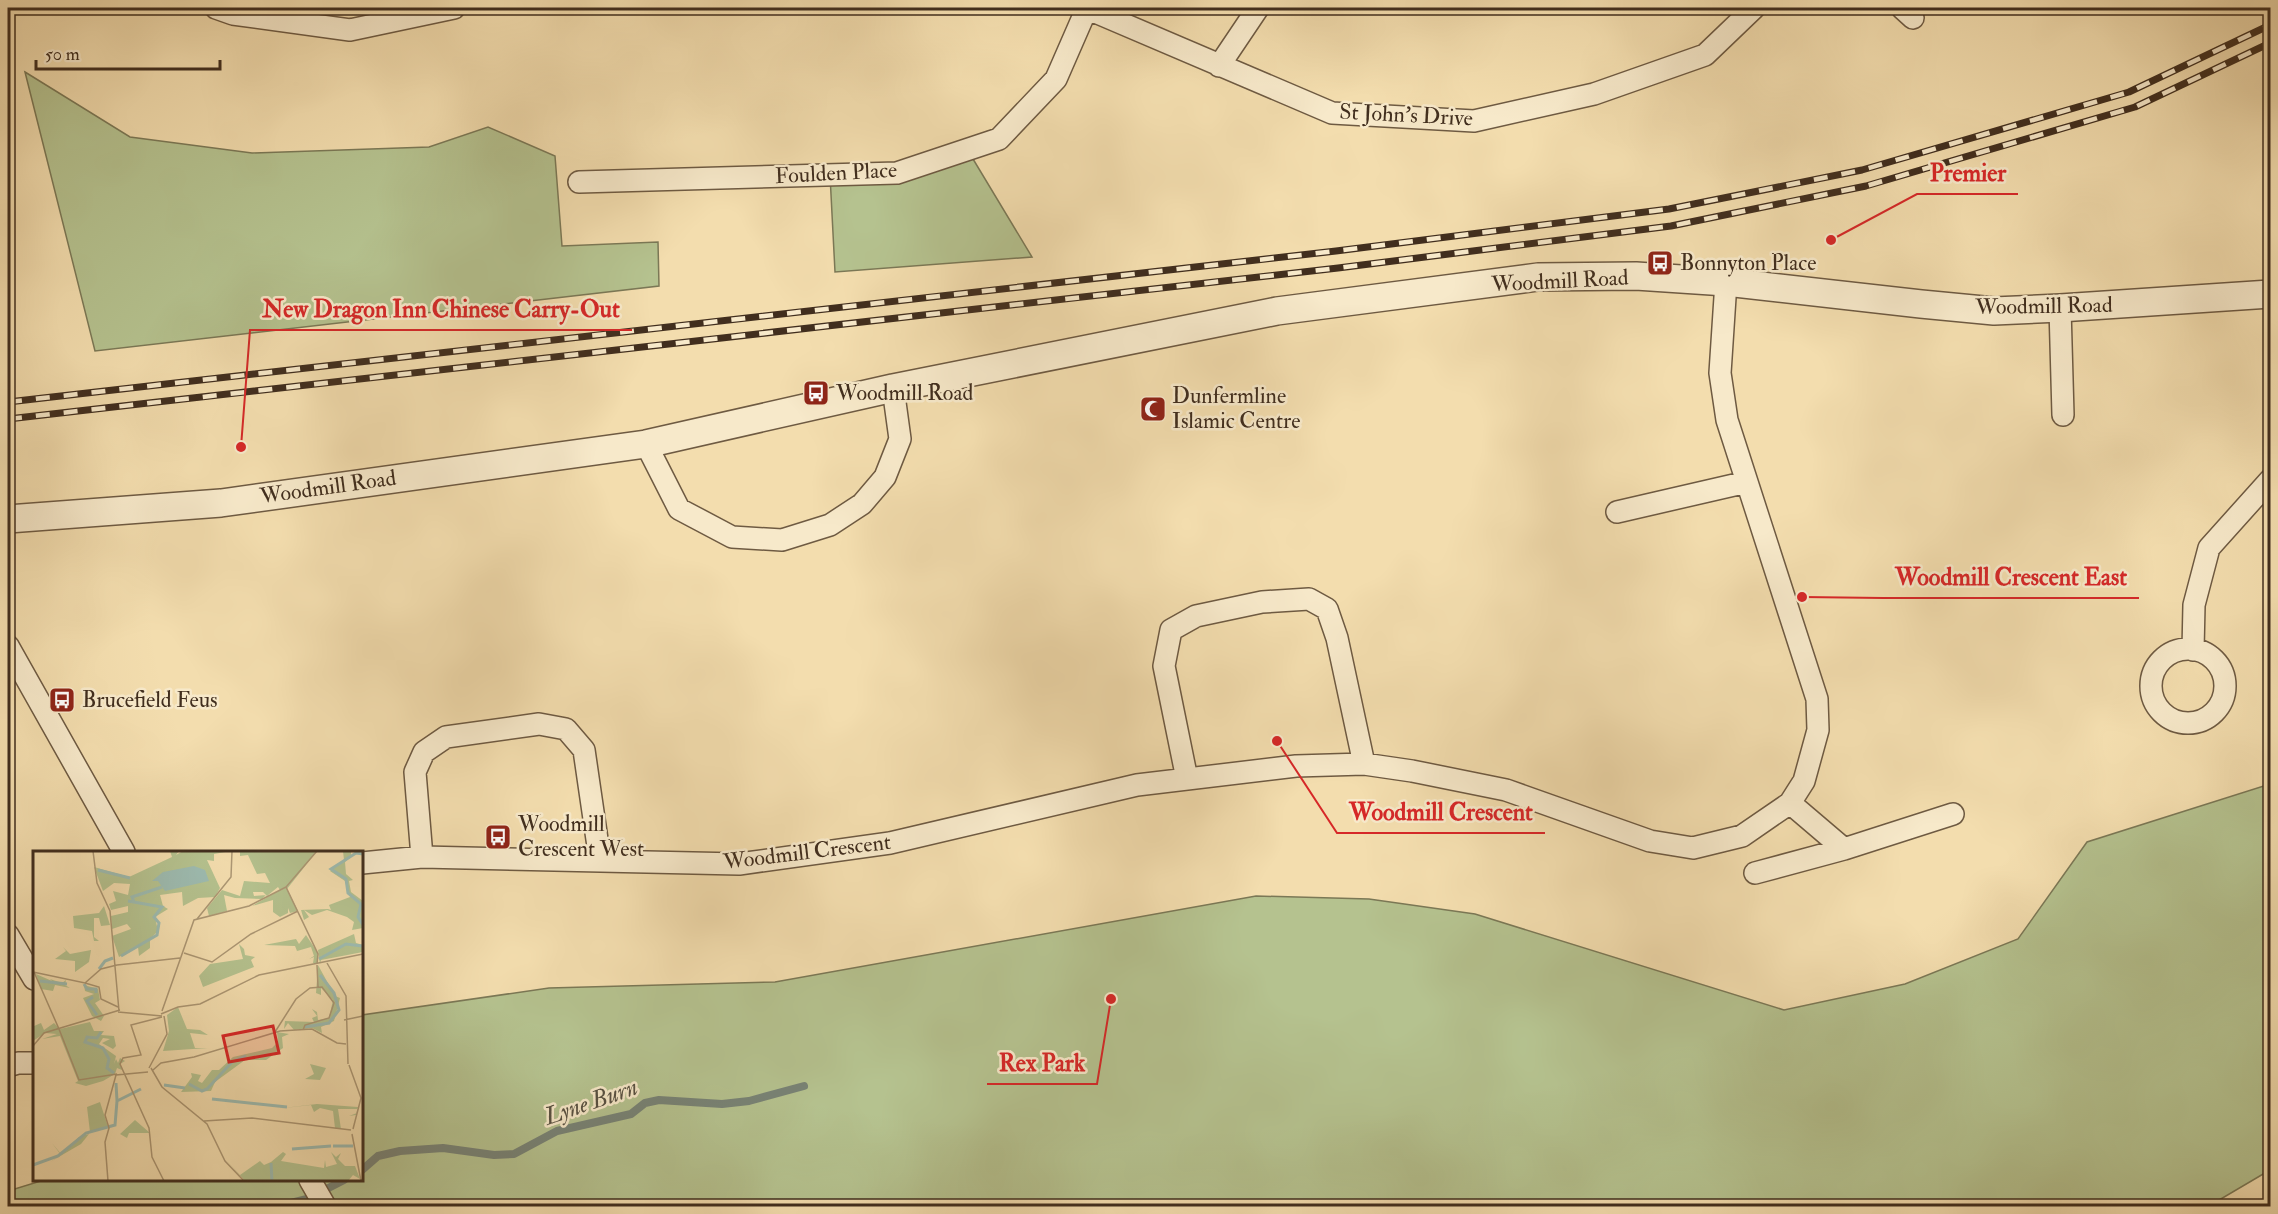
<svg xmlns="http://www.w3.org/2000/svg" width="2278" height="1214" font-family="'IM FELL Double Pica',serif">
  <style>
    .green { fill: #b5c28f; stroke: #7b7856; stroke-width: 1.5 }
    .lines { fill: none; stroke-linecap: round; stroke-linejoin: round }
    .stream { stroke: #788376; stroke-width: 8 }
    .minor-casing { stroke: #6e5a42; stroke-width: 24 }
    .tertiary-casing { stroke: #6e5a42; stroke-width: 30 }
    .minor { stroke: #f7e9ca; stroke-width: 21 }
    .tertiary { stroke: #f7e9ca; stroke-width: 27 }
    .rail-casing { stroke: #412e1e; stroke-width: 7 }
    .rail { stroke: #f7e9ca; stroke-width: 4.5; stroke-dasharray: 14; stroke-linecap: butt }
    .labels { text-anchor: middle; dominant-baseline: central; stroke-width: 5; stroke-linejoin: round; paint-order: stroke }
    .street-label { font-size: 22px; fill: #412e1e; stroke: #f7e9ca }
    .poi-label { font-size: 22px; fill: #412e1e; stroke: #f7e9ca; text-anchor: start }
    .water-label { font-size: 24px; font-style: italic; fill: #585142; stroke: #f7e9ca }
    .inset-river { fill: none; stroke: #9dbbb0; stroke-width: 3 }
    .inset-road { fill: none; stroke: #ac9774; stroke-width: 1.5 }
    .view { fill: #d62828; fill-opacity: 0.15; stroke: #d62828; stroke-width: 3 }
    .inset-edge { fill: none; stroke: #412e1e; stroke-width: 3 }
    .leader { fill: none; stroke: #d62828; stroke-width: 2 }
    .callout-dot { fill: #d62828; stroke: #f7e9ca; stroke-width: 2 }
    .callout-label { font-size: 24px; text-anchor: middle; font-weight: bold; fill: #d62828; stroke: #f7e9ca; stroke-width: 5; stroke-linejoin: round; paint-order: stroke }
  </style>
  <rect width="100%" height="100%" fill="#f3ddae"/>
  <filter id="stains"><feTurbulence type="fractalNoise" baseFrequency=".00333" numOctaves="4"/><feColorMatrix values="0 0 0 0 .2 0 0 0 0 .09 0 0 0 0 .02 0 0 0 .5 -.17"/></filter>
  <radialGradient id="worn" r=".72"><stop offset=".6" stop-color="#630" stop-opacity="0"/><stop offset="1" stop-color="#630" stop-opacity=".3"/></radialGradient>
  <path class="green" d="M 25,72 L 130,137 L 252,153 L 429,147 L 488,127 L 555,156 L 562,246 L 658,242 L 659,286 L 95,351 Z
    M 967,149 L 1032,257 L 835,272 L 830,175 Z
    M 2270,784 L 2270,1170 L 2209,1206 L 8,1206 L 8,1191 L 44,1180 L 362,1180 L 362,1015 L 549,988 L 775,982 L 1256,896 L 1369,899 L 1475,914 L 1784,1010 L 1905,984 L 2018,939 L 2087,842 Z"/>
  <g class="lines">
    <path class="stream" d="M 362,1170 L 378,1156 L 400,1151 L 443,1148 L 494,1155 L 514,1154 L 557,1131 L 631,1114 L 645,1103 L 659,1100 L 722,1104 L 749,1101 L 804,1086
      M 279,1206 L 307,1199 L 344,1180"/>
    <defs>
      <path id="minor" d="M 216,8 L 233,14 L 350,30 L 454,8
        M 1086,8 L 1332,113 L 1474,121 L 1594,94 L 1705,55 L 1754,8
        M 1902,8 L 1913,18
        M 1219,66 L 1258,8
        M 579,182 L 897,173 L 999,139 L 1056,79 L 1087,8
        M 2060,308 L 2063,415
        M 646,444 L 679,509 L 732,537 L 782,540 L 830,525 L 862,504 L 885,477 L 900,439 L 893,388
        M 1617,512 L 1747,482
        M 8,646 L 124,852
        M2151 686a37 37 0 1 1 74 0a37 37 0 1 1-74 0Z
        M 2193,650 L 2194,605 L 2209,548 L 2270,480
        M 1187,779 L 1164,666 L 1171,630 L 1196,616 L 1262,602 L 1309,599 L 1327,609 L 1337,638 L 1364,764
        M 1790,803 L 1844,849
        M 422,857 L 415,772 L 424,752 L 446,737 L 539,724 L 566,729 L 584,750 L 600,860
        M 362,863 L 422,857 L 739,864 L 890,843 L 1137,785 L 1296,766 L 1364,764 L 1412,771 L 1506,790 L 1650,841 L 1693,848 L 1742,836 L 1790,803 L 1804,781 L 1818,730 L 1817,699 L 1727,420 L 1720,373 L 1726,282
        M 1755,873 L 1844,849 L 1953,814
        M 8,935 L 34,979
        M 8,1066 L 18,1063 L 34,1063
        M 310,1180 L 325,1206"/>
      <path id="tertiary" d="M 8,519 L 221,503 L 646,444 L 893,388 L 1277,311 L 1538,277 L 1636,276 L 1726,282 L 1921,304 L 1994,311 L 2060,308 L 2270,294"/>
    </defs>
    <use href="#minor" class="minor-casing"/>
    <use href="#tertiary" class="tertiary-casing"/>
    <use href="#minor" class="minor"/>
    <use href="#tertiary" class="tertiary"/>
    <defs>
      <path id="rail" d="M 8,402 L 1336,251 L 1669,209 L 1862,170 L 2129,92 L 2270,25
        M 8,419 L 1338,268 L 1671,226 L 1866,186 L 2135,107 L 2270,43"/>
    </defs>
    <use href="#rail" class="rail-casing"/>
    <use href="#rail" class="rail"/>
  </g>
  <defs>
    <symbol id="bus-square" viewBox="-11 -11 22 22"><rect x="-9" y="-9" width="18" height="18" rx="4" fill="#8f2418" stroke="#f7e9ca"/><path d="M-5-6H5V4H4V6H2V4H-2V6H-4V4H-5ZM-3.5-4V0h7V-4ZM-3.5 1.2v1.5H-2V1.2ZM2 1.2v1.5H3.5V1.2Z" fill="#fff"/></symbol>
    <symbol id="mosque-square" viewBox="-11 -11 22 22"><rect x="-9" y="-9" width="18" height="18" rx="4" fill="#8f2418" stroke="#f7e9ca"/><path d="M3.5-4.9A6 6 0 1 0 3.5 4.9A5 5 0 1 1 3.5-4.9Z" fill="#fff"/></symbol>
  </defs>
  <g fill-rule="evenodd">
    <use href="#bus-square" x="1645" y="248" width="30" height="30"/>
    <use href="#bus-square" x="801" y="378" width="30" height="30"/>
    <use href="#mosque-square" x="1138" y="394" width="30" height="30"/>
    <use href="#bus-square" x="47" y="685" width="30" height="30"/>
    <use href="#bus-square" x="483" y="822" width="30" height="30"/>
  </g>
  <g class="labels">
    <g class="street-label">
      <text transform="translate(1406 115) rotate(3)">St John's Drive</text>
      <text transform="translate(836 173) rotate(-3)">Foulden Place</text>
      <text transform="translate(1560 281) rotate(-3)">Woodmill Road</text>
      <text transform="translate(2044 306) rotate(-1)">Woodmill Road</text>
      <text transform="translate(328 487) rotate(-8)">Woodmill Road</text>
      <text transform="translate(807 852) rotate(-7)">Woodmill Crescent</text>
    </g>
    <g class="poi-label">
      <text x="1680" y="263">Bonnyton Place</text>
      <text x="836" y="393">Woodmill Road</text>
      <text x="1172" y="396">Dunfermline<tspan x="1172" dy="25">Islamic Centre</tspan></text>
      <text x="82" y="700">Brucefield Feus</text>
      <text x="518" y="824">Woodmill<tspan x="518" dy="25">Crescent West</tspan></text>
    </g>
    <g class="water-label">
      <text transform="translate(591 1102) rotate(-19)">Lyne Burn</text>
    </g>
  </g>
  <g transform="translate(33 851)">
    <rect width="330" height="330" fill="#f3ddae"/>
    <path d="M 137,0 L 146,0 L 143,4 L 150,0 L 198,0 L 181,3 L 181,10 L 174,9 L 187,37 L 182,46 L 165,47 L 150,55 L 149,41 L 127,44 L 130,55 L 135,58 L 122,66 L 125,80 L 117,88 L 117,97 L 106,105 L 105,96 L 86,106 L 79,85 L 98,78 L 94,73 L 79,78 L 78,65 L 95,61 L 95,55 L 78,59 L 76,53 L 83,50 L 80,40 L 95,44 L 97,33 L 81,32 L 70,40 L 61,16 L 96,26 L 139,6 ZM 207,0 L 284,0 L 254,38 L 265,60 L 257,62 L 255,57 L 255,62 L 247,66 L 240,61 L 240,49 L 219,55 L 247,39 L 245,36 L 234,45 L 230,41 L 220,41 L 221,45 L 233,44 L 229,48 L 202,47 L 191,44 L 194,60 L 176,65 L 174,57 L 189,39 L 207,45 L 211,30 L 237,32 L 232,22 L 224,23 L 215,4 L 207,5 ZM 310,0 L 318,0 L 318,6 L 312,11 L 313,23 L 320,29 L 316,30 L 318,41 L 330,50 L 330,77 L 319,79 L 321,71 L 314,66 L 294,59 L 279,64 L 271,59 L 276,66 L 271,69 L 268,59 L 295,58 L 298,59 L 296,54 L 317,46 L 312,30 L 297,20 L 311,9 ZM 71,55 L 77,74 L 68,75 L 66,67 L 61,67 L 61,86 L 66,90 L 61,90 L 59,80 L 41,77 L 40,65 L 66,62 ZM 321,83 L 323,92 L 330,94 L 330,101 L 288,109 L 287,113 L 285,99 ZM 273,84 L 285,102 L 284,112 L 280,112 L 281,106 L 276,108 L 281,105 L 278,96 L 264,100 L 262,95 L 231,94 L 263,88 L 266,93 ZM 206,93 L 211,98 L 212,104 L 222,106 L 218,109 L 221,116 L 170,136 L 166,125 L 177,113 L 210,108 ZM 30,96 L 37,103 L 58,99 L 56,111 L 42,121 L 42,110 L 22,108 L 33,100 ZM 285,114 L 302,145 L 307,147 L 301,170 L 288,176 L 289,182 L 279,177 L 261,179 L 255,172 L 251,178 L 252,170 L 281,171 L 279,167 L 284,165 L 279,158 L 284,161 L 285,169 L 296,167 L 300,149 L 288,137 L 288,144 L 283,142 ZM 3,123 L 19,130 L 17,128 L 29,132 L 33,129 L 32,134 L 37,137 L 22,134 L 20,140 L 8,138 ZM 51,134 L 65,138 L 67,149 L 62,152 L 71,165 L 68,170 L 59,165 L 50,147 L 61,143 L 52,140 ZM 145,156 L 154,178 L 167,179 L 175,184 L 157,182 L 162,197 L 175,197 L 130,200 L 136,180 L 134,164 ZM 57,171 L 61,180 L 71,180 L 68,184 L 81,185 L 83,195 L 80,198 L 69,192 L 77,188 L 70,187 L 66,193 L 83,205 L 81,213 L 83,208 L 85,212 L 87,207 L 92,210 L 87,213 L 89,219 L 84,217 L 82,223 L 70,230 L 53,235 L 42,232 L 45,230 L 27,185 L 9,188 L 24,183 L 12,182 L 0,190 L 1,175 L 8,172 L 11,179 L 21,172 L 27,178 ZM 244,181 L 256,183 L 249,186 L 250,197 L 233,209 L 212,209 L 182,231 L 178,240 L 148,241 L 159,226 L 158,222 L 168,224 L 165,230 L 169,232 L 179,219 L 186,219 L 200,206 L 239,197 L 245,191 ZM 277,213 L 293,217 L 287,229 L 272,228 L 281,223 ZM 67,251 L 75,276 L 57,281 L 54,256 ZM 284,253 L 325,256 L 323,264 L 316,265 L 324,262 L 324,258 L 305,258 L 308,278 L 302,277 L 300,260 L 287,257 L 281,261 L 278,254 L 242,258 ZM 102,269 L 117,282 L 96,282 L 94,287 L 87,283 ZM 56,283 L 48,293 L 17,311 L 28,304 L 19,292 L 28,303 L 46,286 ZM 250,301 L 253,303 L 248,310 L 291,317 L 292,309 L 293,316 L 304,313 L 298,301 L 303,306 L 308,302 L 305,308 L 312,315 L 322,315 L 327,328 L 320,324 L 315,330 L 212,330 L 193,309 L 207,324 L 227,310 L 231,314 L 238,311 Z" fill="#b5c28f"/>
    <path d="M 161,15 L 172,19 L 176,30 L 132,40 L 125,30 L 119,30 L 130,21 Z" fill="#9dbbb0"/>
    <path class="inset-river" d="M 330,3 L 323,2 L 298,18 L 313,28 L 315,42 L 328,53 L 325,66 L 330,74M 65,19 L 97,27M 101,51 L 99,46 L 129,36M 88,105 L 124,84 L 126,72 L 121,66 L 129,56 L 95,50M 286,108 L 313,93 L 329,95M 66,118 L 72,110 L 80,107M 7,130 L 34,133M 51,133 L 54,138 L 63,138 L 63,142M 60,146 L 54,150 L 64,164M 272,176 L 296,172 L 306,159 L 301,142 L 287,124M 68,181 L 64,187 L 54,186 L 52,191 L 70,197 L 76,208 L 74,217 L 81,222M 83,232 L 84,250 L 108,238M 156,233 L 169,240 L 174,238 L 199,211 L 213,205M 131,234 L 152,237M 179,248 L 254,256M 300,295 L 320,295M 259,298 L 298,295M 238,312 L 239,330M 0,314 L 25,305 L 53,282 L 82,274 L 84,250"/>
    <path class="inset-road" d="M 60,0 L 64,32 L 77,60 L 86,160M 284,0 L 253,36 L 285,103 L 284,113M 164,68 L 198,26 L 199,0M 151,102 L 179,111 L 218,83 L 265,60M 294,112 L 313,145 L 315,213M 84,114 L 147,107M 284,114 L 285,136M 0,121 L 52,132 L 68,118 L 84,114M 1,121 L 26,178M 52,132 L 66,136 L 68,148 L 85,156M 129,160 L 161,69 L 216,55 L 253,36M 85,161 L 129,165M 128,163 L 145,156 L 167,153 L 226,124 L 330,103M 129,166 L 98,174 L 108,204 L 90,207 L 87,213 L 116,277 L 119,306 L 131,330M 311,169 L 330,165M 26,178 L 46,229 L 84,223M 242,181 L 263,148 L 277,137 L 289,136 L 301,152 L 296,167 L 272,174 L 270,179M 0,195 L 11,182 L 87,159M 316,214 L 328,247 L 320,278M 116,217 L 134,183 L 131,165M 118,217 L 129,236 L 174,273 L 192,310 L 211,330M 120,219 L 128,212 L 161,206 L 247,180 L 279,178 L 304,192 L 313,193M 171,270 L 219,267 L 318,279M 319,283 L 328,330M 75,330 L 72,291 L 76,277 L 72,264 L 83,224 L 115,221"/>
    <path class="view" d="M 240,175 L 246,202 L 196,211 L 190,185 Z"/>
    <rect width="330" height="330" class="inset-edge"/>
  </g>
  <path class="leader" d="M1831 240L1917 194H2018M241 447L250 330H632M1802 597L1883 598H2139M1277 741L1337 833H1545M1111 999L1097 1084H987"/>
  <g class="callout-dot">
    <circle cx="1831" cy="240" r="6"/>
    <circle cx="241" cy="447" r="6"/>
    <circle cx="1802" cy="597" r="6"/>
    <circle cx="1277" cy="741" r="6"/>
    <circle cx="1111" cy="999" r="6"/>
  </g>
  <g class="callout-label">
    <text x="1968" y="181">Premier</text>
    <text x="441" y="317">New Dragon Inn Chinese Carry-Out</text>
    <text x="2011" y="585">Woodmill Crescent East</text>
    <text x="1441" y="820">Woodmill Crescent</text>
    <text x="1042" y="1071">Rex Park</text>
  </g>
  <rect width="2278" height="1214" fill="none" stroke="#f3ddae" stroke-width="30"/>
  <rect x="9" y="9" width="2260" height="1196" fill="none" stroke="#412e1e" stroke-width="3"/>
  <rect x="15" y="15" width="2248" height="1184" fill="none" stroke="#412e1e" stroke-width="1.5"/>
  <path d="M36 60v9h184v-9" fill="none" stroke="#412e1e" stroke-width="3"/>
  <text x="45" y="60" font-size="18" fill="#412e1e" stroke="#f7e9ca" stroke-width="4.5" paint-order="stroke">50 m</text>
  <rect width="100%" height="100%" filter="url(#stains)"/>
  <rect width="100%" height="100%" fill="url(#worn)"/>
</svg>
